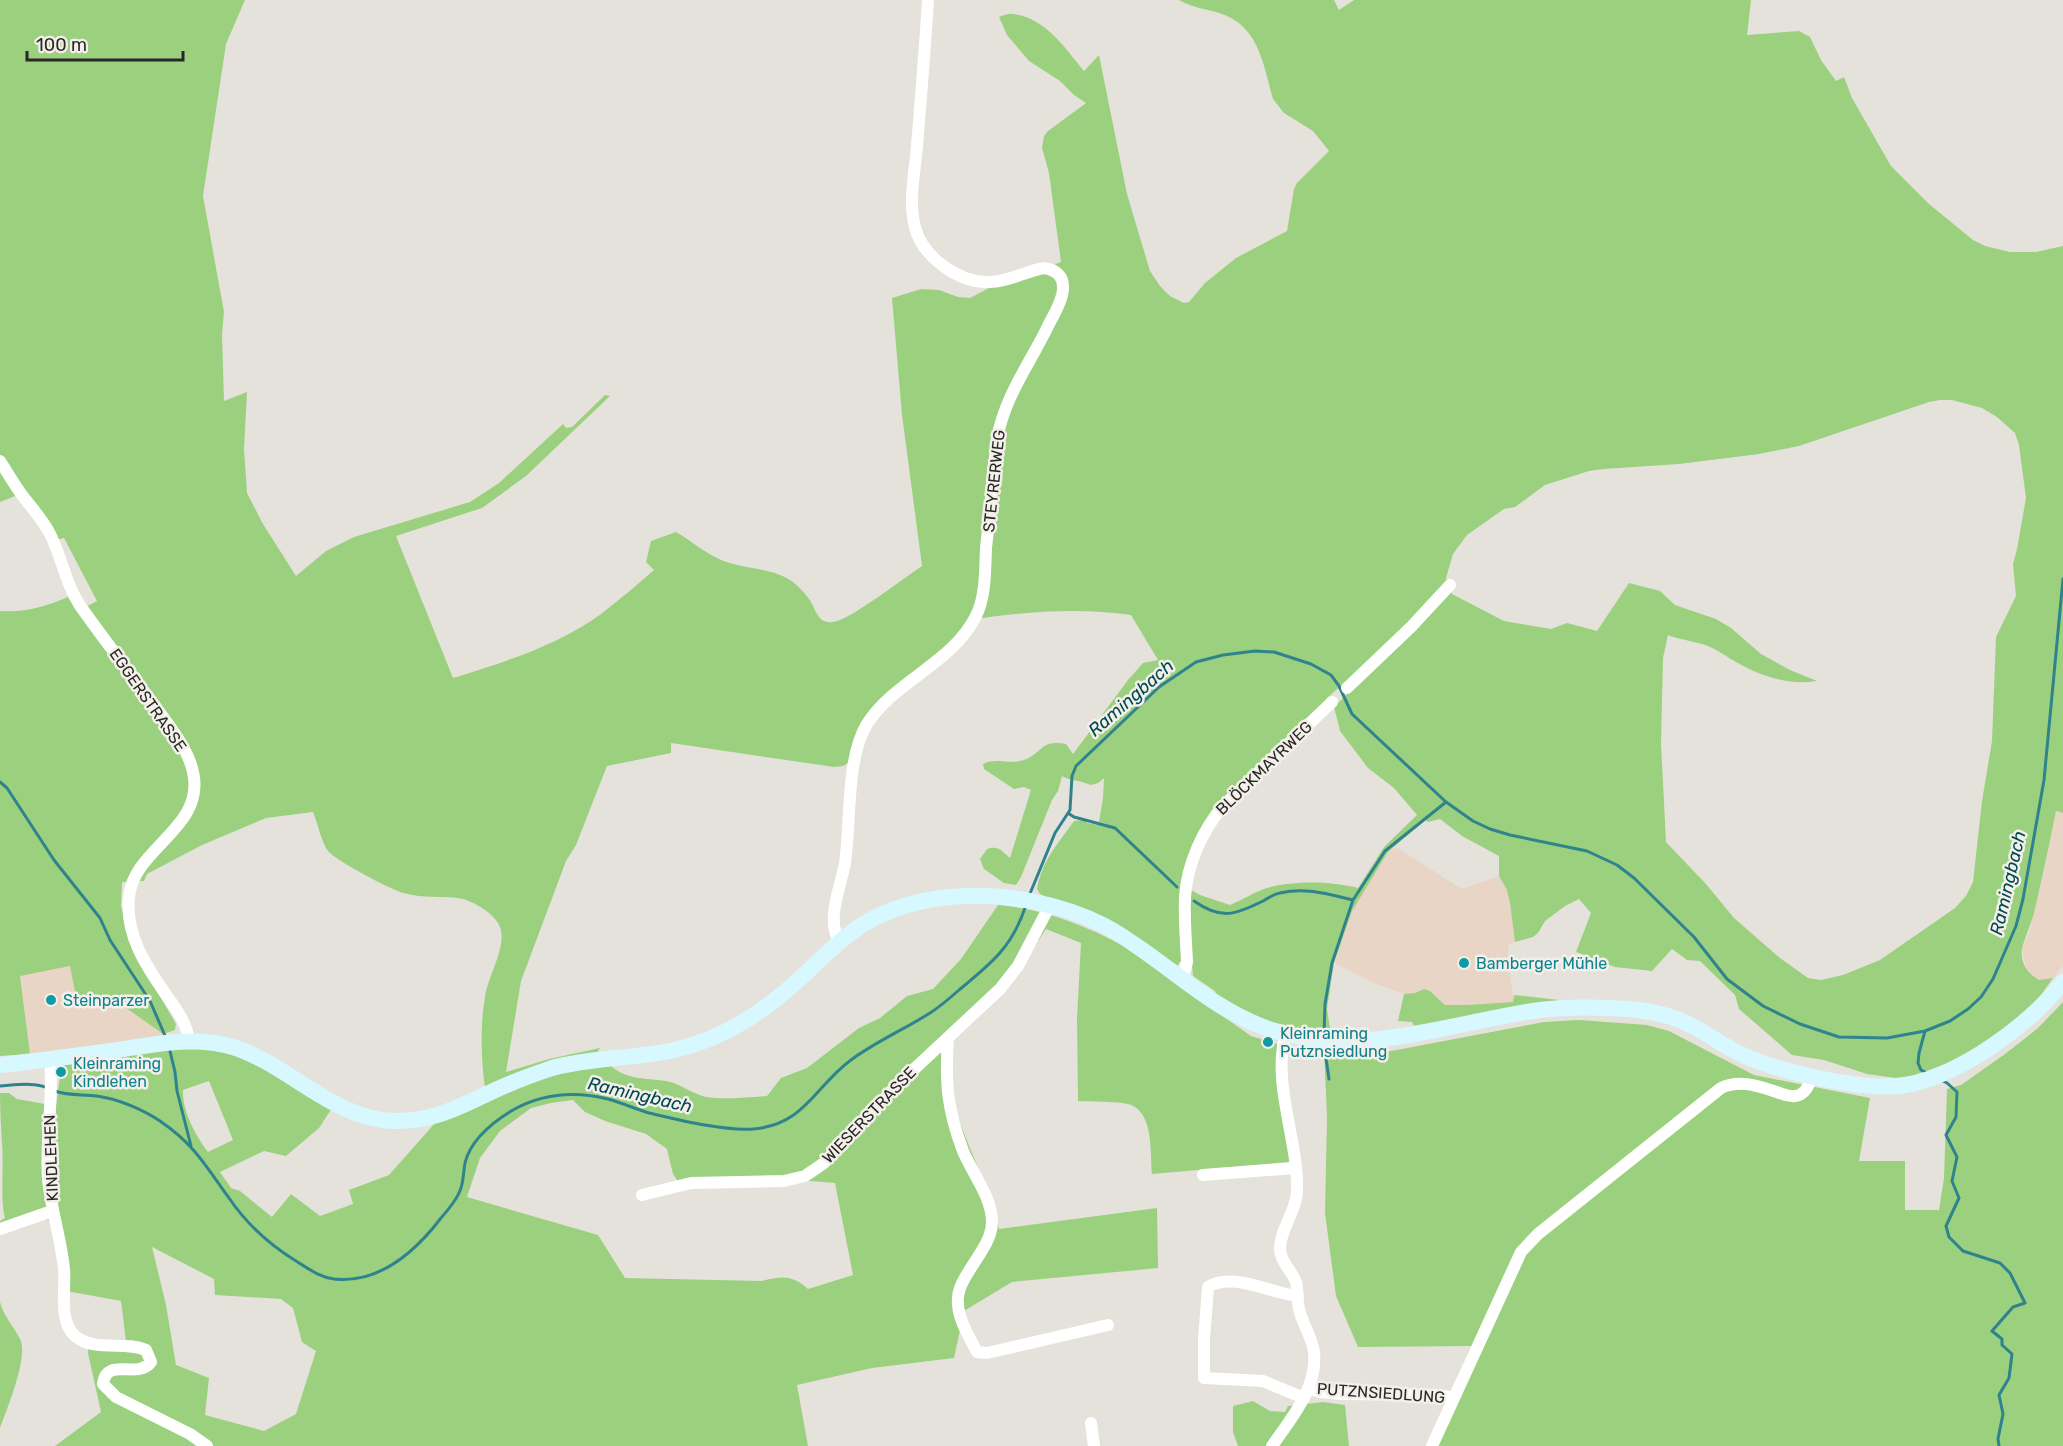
<svg xmlns="http://www.w3.org/2000/svg" width="2063" height="1446" font-family="Rubik,sans-serif">
  <style>
    .commercial { fill: #e8d5c5 }
    .green { fill: #9bd17e; fill-rule: evenodd }
    .lines { fill: none; stroke-linecap: round; stroke-linejoin: round }
    .stream { stroke: #2f838c; stroke-width: 3 }
    .minor { stroke: #fff; stroke-width: 12 }
    .secondary { stroke: #d7f8fe; stroke-width: 16 }
    .culture-dot { fill: #0f9aa8; stroke: #f3efe9; stroke-width: 2 }
    .labels { text-anchor: middle; dominant-baseline: central; stroke-width: 5; stroke-linejoin: round; paint-order: stroke }
    .street-label { font-size: 16px; fill: #292826; stroke: #f3efe9 }
    .culture-label { font-size: 16px; fill: #0d838f; stroke: #f3efe9; text-anchor: start }
    .water-label { font-size: 18px; font-style: italic; fill: #004950; stroke: #f3efe9 }
  </style>
  <rect width="100%" height="100%" fill="#e5e2dc"/>
  <path class="commercial" d="M 2056,811 L 2063,813 L 2063,966 L 2053,978 L 2039,980 L 2026,969 L 2022,949 L 2029,933 L 2045,868 Z
    M 1396,847 L 1462,889 L 1499,876 L 1507,890 L 1510,903 L 1515,942 L 1509,944 L 1508,961 L 1514,1002 L 1466,1005 L 1445,1005 L 1437,996 L 1424,989 L 1415,993 L 1404,994 L 1374,983 L 1334,963 L 1352,911 L 1388,852 Z
    M 70,965 L 75,992 L 80,998 L 115,1003 L 129,1010 L 163,1034 L 160,1039 L 30,1054 L 20,975 Z"/>
  <path class="green" d="M 0,0 L 245,0 L 226,44 L 203,196 L 224,312 L 222,334 L 224,401 L 247,392 L 244,449 L 247,493 L 263,524 L 296,576 L 326,551 L 354,537 L 470,502 L 499,483 L 563,424 L 566,428 L 572,427 L 605,395 L 610,396 L 526,476 L 482,508 L 396,536 L 453,678 C 504,662 557,646 601,614 C 619,600 637,585 654,570 L 646,562 L 651,541 L 676,532 C 690,540 704,552 719,559 C 742,570 771,566 793,582 C 798,586 805,593 809,599 C 816,609 817,624 833,622 C 849,621 905,577 922,566 L 902,415 L 892,298 L 921,289 L 939,290 L 958,297 L 970,298 L 991,287 L 1015,281 L 1061,262 L 1049,173 L 1042,148 L 1044,136 L 1048,131 L 1086,103 L 1074,95 L 1060,81 L 1029,61 L 1007,35 L 999,17 C 1003,16 1008,13 1012,14 C 1044,16 1066,49 1084,71 L 1099,55 L 1127,194 L 1150,271 L 1160,286 L 1170,296 L 1184,303 L 1189,302 L 1205,283 L 1236,258 L 1287,231 L 1294,189 L 1297,183 L 1329,151 L 1313,131 L 1284,113 L 1273,99 C 1263,64 1259,25 1219,13 C 1206,9 1191,7 1179,0 L 1334,0 L 1339,10 L 1354,0 L 1751,0 L 1747,35 L 1799,31 L 1810,37 L 1821,60 L 1836,81 L 1844,77 L 1852,98 L 1891,166 L 1929,204 L 1973,240 L 1985,246 L 2010,252 L 2036,252 L 2063,246 L 2063,813 L 2056,811 C 2049,846 2042,879 2034,913 C 2031,924 2024,940 2022,949 C 2020,964 2028,973 2039,980 L 2053,978 L 2036,1002 L 2002,1034 L 1947,1064 L 1912,1076 L 1896,1078 L 1867,1074 L 1824,1060 L 1792,1055 L 1739,1009 L 1735,995 L 1700,961 L 1687,960 L 1672,949 L 1652,971 L 1615,967 L 1576,952 L 1591,913 L 1579,899 L 1565,906 L 1545,921 L 1538,933 L 1533,937 L 1515,942 L 1510,903 L 1507,890 L 1499,876 L 1499,856 L 1462,836 L 1440,819 L 1428,822 L 1425,820 L 1388,852 L 1352,911 L 1334,963 L 1327,1009 L 1331,1035 L 1259,1021 L 1216,994 L 1215,991 L 1193,976 L 1188,924 L 1191,890 L 1200,895 L 1230,905 C 1242,900 1253,893 1264,889 C 1290,880 1332,881 1358,888 L 1384,847 L 1417,815 L 1394,788 L 1368,768 L 1340,731 L 1334,707 L 1351,690 L 1344,683 L 1327,698 L 1326,702 L 1196,841 L 1182,959 L 1177,966 L 1040,894 L 1037,889 C 1042,860 1058,844 1074,821 L 1086,820 L 1087,823 L 1106,826 L 1106,824 L 1099,822 L 1103,798 L 1104,778 L 1098,783 L 1091,785 C 1080,780 1069,781 1062,776 L 1058,791 L 1052,800 L 1021,877 L 1016,885 L 1004,883 L 984,869 L 980,859 L 987,849 C 998,845 1002,851 1010,858 L 1031,790 L 1024,787 L 1014,789 L 984,769 L 983,764 C 996,757 1010,765 1024,760 C 1043,753 1040,739 1066,744 L 1073,754 L 1128,680 L 1143,663 L 1158,660 L 1131,615 C 1078,607 1021,612 969,620 L 953,640 L 887,693 L 862,725 L 848,763 L 843,766 L 834,767 L 671,743 L 671,753 L 607,766 L 576,845 L 566,861 L 521,981 L 506,1072 L 549,1059 L 600,1048 L 597,1053 L 485,1088 C 481,1060 480,1025 485,997 C 488,976 505,950 501,930 C 498,916 477,903 463,899 C 444,895 423,899 404,893 C 391,890 335,860 328,851 C 321,841 318,824 313,812 L 266,818 L 202,845 L 147,874 L 144,881 L 122,882 L 121,906 L 132,948 L 176,1024 L 175,1030 L 163,1034 L 129,1010 L 115,1003 L 80,998 L 75,992 L 70,966 L 20,976 L 30,1054 L 0,1056 L 0,611 C 26,613 47,606 70,596 L 78,611 L 97,601 L 64,538 L 56,540 L 23,493 L 0,502 ZM 1940,400 L 1952,400 L 1982,408 L 1997,417 L 2015,433 L 2019,445 L 2026,498 L 2017,549 L 2013,564 L 2016,596 L 1996,637 L 1992,741 L 1982,801 L 1973,882 L 1966,896 L 1955,908 L 1880,960 L 1843,975 L 1821,980 L 1808,978 L 1780,958 L 1734,918 L 1706,884 L 1666,842 L 1661,743 L 1663,658 L 1668,635 C 1680,640 1695,641 1708,646 C 1718,650 1727,657 1736,662 C 1760,676 1790,686 1817,681 L 1790,670 L 1761,654 L 1731,628 L 1716,619 L 1675,605 L 1660,591 L 1629,583 L 1597,631 L 1567,623 L 1551,629 L 1504,621 L 1452,594 L 1446,578 L 1453,554 L 1467,535 L 1504,509 L 1515,507 L 1545,485 L 1589,471 L 1604,469 L 1679,464 L 1759,454 L 1799,446 L 1929,402 Z
    M 998,905 C 1042,909 1082,924 1122,945 L 1251,1036 L 1277,1044 L 1291,1159 L 1288,1162 L 1152,1174 C 1150,1154 1154,1114 1131,1105 C 1121,1101 1090,1102 1078,1101 L 1077,1019 L 1081,943 L 1046,929 L 1029,955 L 950,1041 C 951,1068 950,1094 959,1120 C 972,1156 990,1191 999,1229 L 1157,1208 L 1158,1268 L 1012,1282 L 964,1311 L 954,1358 L 872,1368 L 797,1385 L 808,1446 L 55,1446 L 101,1412 L 88,1353 L 89,1341 L 126,1342 L 121,1301 L 61,1290 L 60,1260 L 49,1220 L 42,1218 L 0,1235 L 0,1221 L 5,1218 C 0,1200 4,1165 2,1144 C 1,1127 0,1110 0,1093 L 9,1093 L 17,1099 L 56,1106 L 61,1068 L 65,1063 L 151,1050 L 200,1048 L 240,1055 L 332,1108 L 319,1128 L 286,1156 L 264,1151 L 220,1172 L 231,1188 L 240,1191 L 272,1217 L 291,1194 L 320,1216 L 353,1204 L 349,1190 L 389,1175 L 436,1122 L 561,1070 L 609,1064 C 625,1080 645,1078 666,1081 C 680,1083 692,1094 706,1097 C 725,1100 748,1097 767,1096 L 781,1078 L 807,1068 L 859,1028 L 880,1018 L 907,996 L 933,989 L 961,959 ZM 209,1081 L 233,1140 L 208,1152 C 196,1136 182,1111 183,1090 ZM 573,1100 L 585,1112 L 605,1121 L 646,1134 L 667,1149 L 673,1174 L 683,1189 L 794,1184 L 810,1181 L 835,1183 L 853,1275 L 808,1289 C 792,1275 782,1276 762,1281 L 625,1278 L 598,1235 L 467,1197 L 480,1158 L 500,1131 L 531,1108 L 551,1103 ZM 152,1247 L 214,1279 L 215,1295 L 281,1299 L 293,1308 L 302,1342 L 316,1351 L 296,1414 L 264,1431 L 205,1415 L 209,1378 L 176,1365 L 166,1305 Z
    M 1424,989 L 1430,991 L 1445,1005 L 1466,1005 L 1513,1002 L 1514,995 L 1559,1000 L 1414,1026 L 1412,1022 L 1398,1021 L 1404,994 L 1415,993 Z
    M 2063,1002 L 2063,1446 L 1428,1446 L 1471,1346 L 1358,1347 L 1336,1296 L 1325,1213 L 1327,1117 L 1324,1050 L 1386,1052 L 1544,1022 L 1579,1020 L 1647,1025 L 1669,1031 L 1754,1075 L 1870,1098 L 1859,1161 L 1905,1161 L 1905,1210 L 1939,1210 L 1944,1178 L 1947,1089 L 1961,1085 L 2005,1054 L 2038,1028 Z
    M 0,1302 C 4,1317 13,1325 20,1339 C 29,1356 7,1409 0,1428 Z
    M 1253,1401 L 1270,1411 L 1285,1412 L 1288,1406 L 1323,1402 L 1345,1405 L 1349,1446 L 1238,1446 L 1233,1432 L 1233,1406 Z"/>
  <g class="lines">
    <path class="stream" d="M 0,782 L 7,788 L 54,860 L 100,918 L 110,940 L 150,1001 L 166,1038
      M 1068,813 L 1074,817 L 1115,828 L 1177,887
      M 1029,896 L 1055,833 L 1070,810 L 1072,776 L 1076,766 L 1159,687 L 1196,662 L 1223,655 L 1255,651 L 1274,652 L 1311,664 L 1331,675 L 1339,686 L 1352,714 L 1446,802 L 1473,821 L 1490,829 L 1510,835 L 1587,851 L 1617,865 L 1634,878 L 1694,937 L 1727,979 L 1763,1006 L 1800,1024 L 1839,1037 L 1887,1038 L 1925,1031 L 1950,1021 L 1968,1009 L 1981,997 L 1993,979 L 2016,926 L 2023,899 L 2044,780 L 2063,579
      M 1194,901 C 1221,920 1235,915 1263,901 C 1268,898 1274,894 1280,893 C 1305,887 1328,894 1353,900 L 1385,851 L 1446,802
      M 1925,1031 L 1919,1053 L 1918,1063 L 1921,1070 L 1927,1073
      M 1324,1035 L 1325,1004 L 1332,963 L 1353,900
      M 1324,1045 L 1329,1079
      M 169,1047 L 175,1072 L 177,1091 L 191,1146
      M 1941,1080 L 1947,1083 L 1957,1092 L 1956,1117 L 1946,1135 L 1957,1157 L 1952,1181 L 1959,1198 L 1946,1226 L 1949,1237 L 1963,1251 L 2000,1263 L 2010,1273 L 2025,1303 L 2013,1307 L 1992,1331 L 2002,1339 L 2002,1345 L 2012,1354 L 2009,1378 L 1999,1395 L 2003,1414 L 1998,1439 L 1999,1446
      M 0,1086 C 16,1085 34,1082 48,1088
      M 55,1091 C 69,1096 82,1094 97,1096 C 118,1099 142,1109 160,1121 C 195,1145 205,1165 229,1198 C 246,1223 270,1245 296,1261 C 309,1269 319,1277 334,1279 C 380,1284 415,1252 441,1218 C 448,1210 455,1202 459,1193 C 464,1184 463,1173 465,1163 C 471,1139 493,1122 513,1110 C 543,1093 575,1091 608,1099 C 622,1103 636,1109 649,1113 C 679,1120 723,1131 753,1129 C 805,1125 815,1086 851,1060 C 875,1042 905,1029 930,1013 C 941,1006 950,998 959,990 C 992,963 1013,946 1026,905"/>
    <path class="minor" d="M 0,461 C 7,472 14,484 22,495 C 31,507 42,519 49,532 C 62,556 65,584 81,607 C 105,641 130,673 155,706 C 169,726 188,748 193,772 C 206,828 133,848 129,897 C 125,935 146,966 167,996 C 177,1010 187,1024 189,1041
      M 1347,688 L 1411,627 L 1450,585
      M 840,942 C 825,921 841,886 845,863 C 851,822 846,758 867,724 C 894,681 952,664 976,616 C 986,596 985,570 986,548 C 990,512 993,476 997,439 C 1005,395 1030,364 1049,324 C 1054,314 1062,302 1063,290 C 1064,276 1056,270 1044,268 C 1026,271 1006,283 987,282 C 957,282 922,256 915,227 C 908,202 915,171 917,146 C 921,97 925,49 928,0
      M 1179,978 L 1185,970 L 1187,962 C 1186,940 1184,918 1185,897 C 1187,864 1203,829 1224,805 L 1332,702
      M 948,1038 C 945,1082 947,1109 963,1151 C 972,1173 992,1197 992,1222 C 992,1234 987,1243 981,1252 C 974,1264 965,1275 960,1288 C 952,1310 967,1333 977,1352 L 987,1353 L 1108,1325
      M 50,1059 C 54,1098 45,1139 48,1179 C 51,1209 61,1239 64,1269 C 66,1289 58,1321 75,1336 C 96,1353 124,1340 146,1350 L 151,1362 C 138,1380 106,1356 103,1384 L 116,1397 L 190,1434 L 207,1446
      M 1203,1175 L 1296,1168
      M 642,1195 L 691,1183 L 784,1181 L 805,1176 L 824,1163 L 896,1086 L 1000,989 L 1018,966 L 1050,905
      M 0,1229 L 52,1211
      M 1298,1296 C 1273,1294 1231,1271 1208,1287 L 1204,1339 L 1204,1378 L 1263,1381 L 1304,1398
      M 1309,1388 L 1320,1392 L 1342,1394 L 1440,1395 L 1453,1398
      M 1091,1423 L 1094,1446
      M 1272,1446 C 1291,1419 1318,1387 1314,1352 C 1312,1337 1302,1323 1299,1309 C 1297,1300 1298,1290 1296,1282 C 1292,1271 1280,1261 1280,1249 C 1280,1229 1296,1212 1297,1192 C 1299,1142 1271,1081 1286,1034
      M 1432,1446 L 1521,1252 L 1538,1234 L 1721,1088 C 1739,1079 1758,1086 1777,1092 C 1782,1094 1789,1097 1795,1096 C 1805,1095 1810,1084 1812,1075"/>
    <path class="secondary" d="M 0,1065 C 37,1061 74,1056 111,1051 C 151,1045 193,1035 233,1047 C 289,1065 333,1119 394,1121 C 430,1122 458,1108 489,1093 C 510,1083 531,1075 552,1068 C 592,1057 634,1059 674,1050 C 727,1038 768,1009 807,972 C 826,954 845,935 867,922 C 916,894 977,891 1031,901 C 1056,906 1082,914 1105,926 C 1164,958 1209,1011 1275,1031 C 1366,1058 1451,1022 1540,1010 C 1570,1006 1600,1007 1630,1009 C 1648,1011 1667,1014 1684,1022 C 1705,1031 1722,1046 1743,1055 C 1780,1072 1866,1092 1906,1085 C 1961,1075 2029,1025 2063,982"/>
  </g>
  <g class="culture-dot">
    <circle cx="1464" cy="963" r="6"/>
    <circle cx="51" cy="1000" r="6"/>
    <circle cx="1268" cy="1042" r="6"/>
    <circle cx="61" cy="1072" r="6"/>
  </g>
  <g class="labels">
    <g class="street-label">
      <text transform="translate(994 481) rotate(-84)">STEYRERWEG</text>
      <text transform="translate(148 700) rotate(55)">EGGERSTRASSE</text>
      <text transform="translate(1264 768) rotate(-44)">BLÖCKMAYRWEG</text>
      <text transform="translate(869 1115) rotate(-46)">WIESERSTRASSE</text>
      <text transform="translate(51 1158) rotate(-92)">KINDLEHEN</text>
      <text transform="translate(1381 1393) rotate(4)">PUTZNSIEDLUNG</text>
    </g>
    <g class="culture-label">
      <text x="1476" y="963">Bamberger Mühle</text>
      <text x="63" y="1000">Steinparzer</text>
      <text x="1280" y="1033">Kleinraming<tspan x="1280" dy="18">Putznsiedlung</tspan></text>
      <text x="73" y="1063">Kleinraming<tspan x="73" dy="18">Kindlehen</tspan></text>
    </g>
    <g class="water-label">
      <text transform="translate(1131 698) rotate(-41)">Ramingbach</text>
      <text transform="translate(2008 883) rotate(-77)">Ramingbach</text>
      <text transform="translate(640 1095) rotate(13)">Ramingbach</text>
    </g>
  </g>
  <path d="M27 51v9h156v-9" fill="none" stroke="#292826" stroke-width="3"/>
  <text x="36" y="51" font-size="18" fill="#292826" stroke="#f3efe9" stroke-width="4.5" paint-order="stroke">100 m</text>
</svg>
